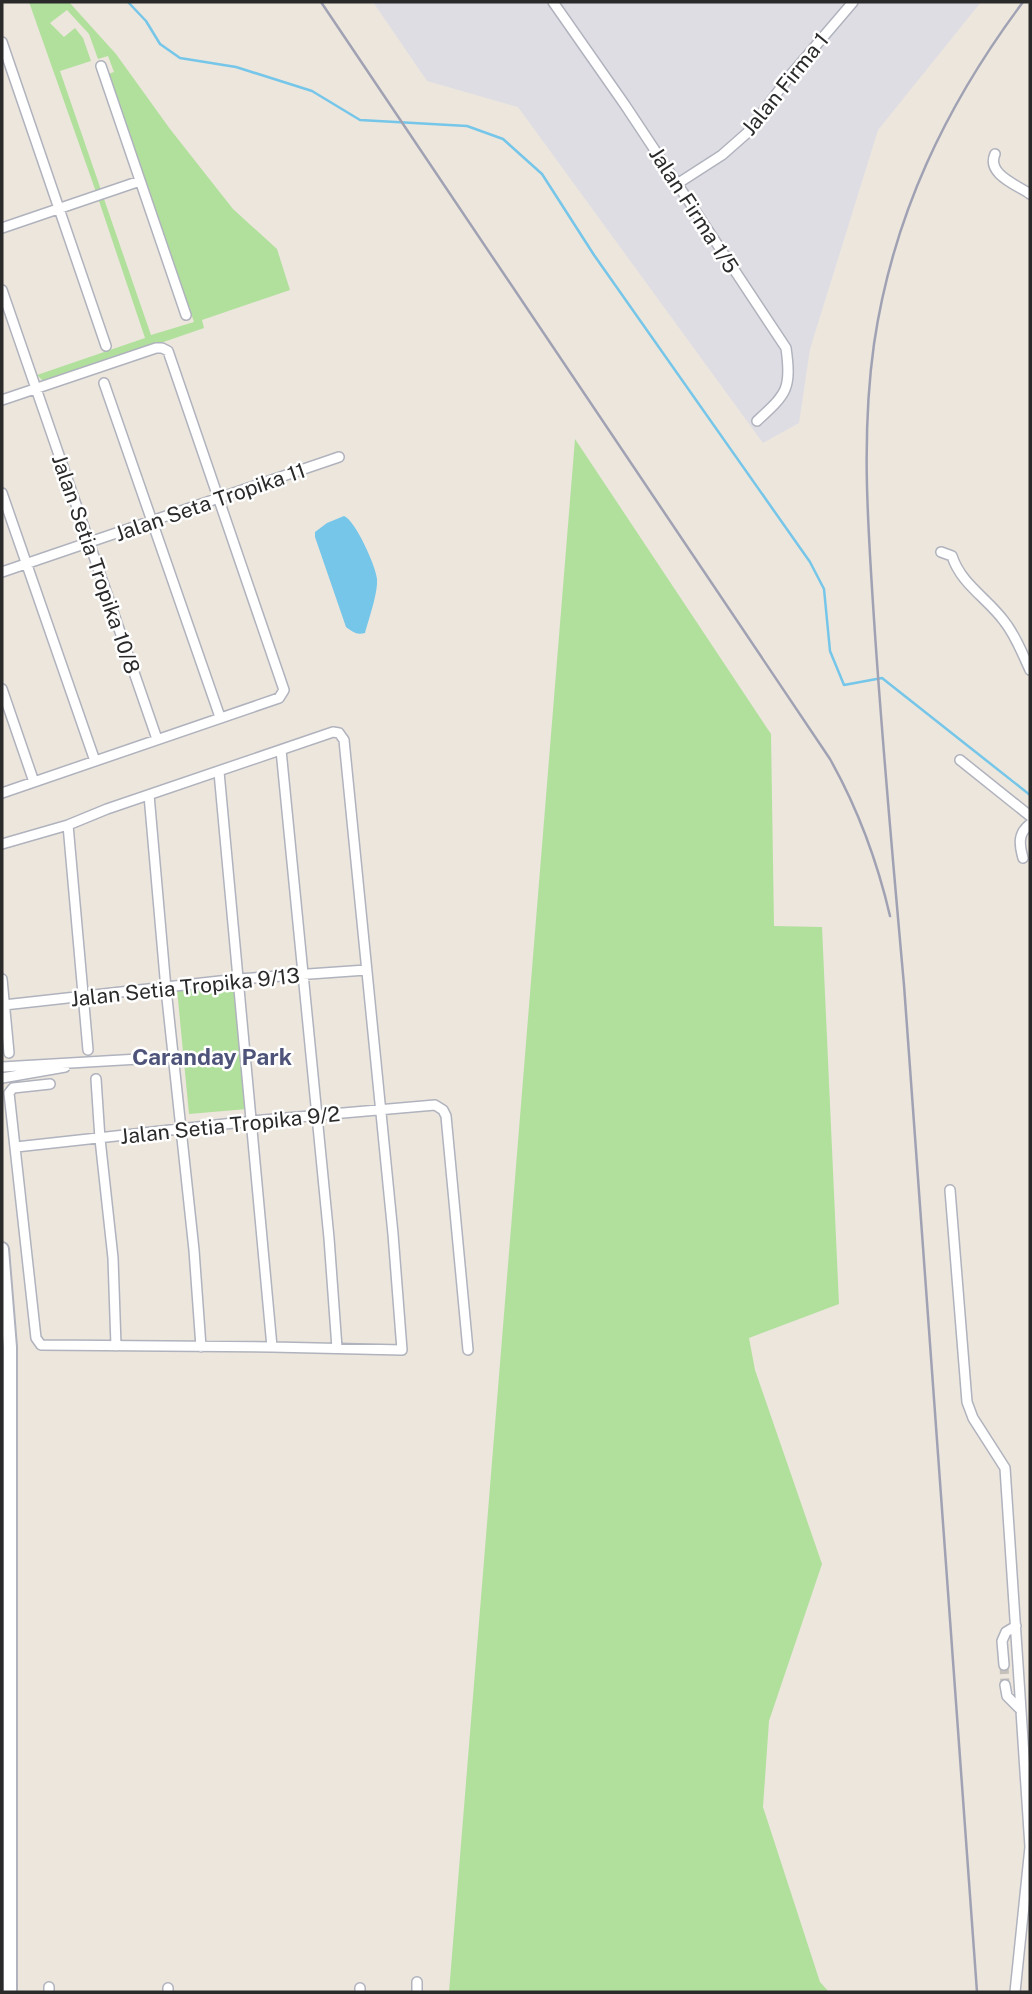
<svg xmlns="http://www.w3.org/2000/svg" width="1032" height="1994" font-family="'Public Sans',sans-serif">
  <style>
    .industrial { fill: #dfdde4 }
    .green { fill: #b1e09c }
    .water { fill: #75c6e9 }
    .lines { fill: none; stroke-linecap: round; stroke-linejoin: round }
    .stream { stroke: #75c6e9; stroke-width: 2.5 }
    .street-tunnel { stroke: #c5c0b9; stroke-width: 9; stroke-dasharray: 9 4.5; stroke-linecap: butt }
    .street-casing { stroke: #b0b3bd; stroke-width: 12 }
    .secondary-casing { stroke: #b0b3bd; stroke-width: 16 }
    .street { stroke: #fff; stroke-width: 9 }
    .secondary { stroke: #fff; stroke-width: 12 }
    .rail { stroke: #a0a2b4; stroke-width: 2.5 }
    .labels { text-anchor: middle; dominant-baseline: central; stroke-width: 5; stroke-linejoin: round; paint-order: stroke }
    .street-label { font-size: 21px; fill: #2a2a2a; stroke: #fff }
    .neighbourhood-label { font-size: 23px; font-weight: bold; fill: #4d5379; stroke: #fff }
  </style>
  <rect width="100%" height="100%" fill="#ece6dd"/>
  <path class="industrial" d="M 373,2 L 981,2 L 878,130 L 810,349 L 799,423 L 763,443 L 518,107 L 427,81 Z"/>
  <path class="green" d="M 29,2 L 69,2 L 116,54 L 170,129 L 233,209 L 277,249 L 290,290 L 202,320 L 204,328 L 45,383 L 37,375 L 145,338 L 99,201 L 104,199 L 151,335 L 194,322 L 108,74 L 114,72 L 108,56 L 98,59 L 89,34 L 67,10 L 50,23 L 64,37 L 75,28 L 83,38 L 91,61 L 60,71 L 101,190 L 96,192 Z
    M 575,439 L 771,734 L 774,926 L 822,927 L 839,1304 L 749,1338 L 755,1370 L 822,1564 L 769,1721 L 763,1807 L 820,1982 L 829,1992 L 449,1992 Z
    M 235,984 L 247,1109 L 189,1114 L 177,989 Z"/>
  <path class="water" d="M 344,516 C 355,520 376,566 377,579 C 378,593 369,618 365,633 C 356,635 353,632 346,627 L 315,537 L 315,532 L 327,523 Z"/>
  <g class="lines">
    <path class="stream" d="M 128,2 L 146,21 L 160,44 L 180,58 L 236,67 L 312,91 L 360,120 L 467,126 L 503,139 L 542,174 L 594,255 L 810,562 L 824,589 L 830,651 L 844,685 L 882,678 L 1030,795"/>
    <path class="street-tunnel" d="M 1004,1665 L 1005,1685"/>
    <defs>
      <path id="street" d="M 553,2 L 625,105 L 786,348 C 792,390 786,394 757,421
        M 2,42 L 106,346
        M 101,66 L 186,315
        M 995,154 C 986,174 1017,185 1030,194
        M 677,184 L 722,155 L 747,133 L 789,77 L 853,2
        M 2,228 L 140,181
        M 2,290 L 157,739
        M 104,383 L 220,717
        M 2,400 L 156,348 L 162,348 L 168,351 L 284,690 L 279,698 L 2,793
        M 2,493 L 95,761
        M 941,552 L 952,556 C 961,584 987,598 1004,621 C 1016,636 1022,653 1030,670
        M 2,572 L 339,457
        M 2,689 L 34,782
        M 281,750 L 329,1238 L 337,1348
        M 960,760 L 1030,816
        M 219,772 L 272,1347
        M 149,795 L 166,989 L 194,1250 L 201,1347
        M 68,825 L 88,1050
        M 2,844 L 68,825 L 107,809 L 333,732 L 339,733 L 344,740 L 393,1234 L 402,1350 L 272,1347 L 41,1345 L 36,1338 L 9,1093 L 13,1088 L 50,1084
        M 1023,858 C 1019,844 1018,833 1030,824
        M 2,979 L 9,1053
        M 4,1005 L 238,979 L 366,970
        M 2,1067 L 173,1057
        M 2,1078 L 65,1067
        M 96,1079 L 100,1139 L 113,1258 L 116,1346
        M 16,1147 L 252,1121 L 435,1105 L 443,1110 L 446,1116 L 468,1350
        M 950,1190 L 967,1402 L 973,1418 L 1005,1468 L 1030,1847 L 1015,1992
        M 1004,1665 L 1002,1641 L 1006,1632 L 1016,1626
        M 1005,1685 L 1007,1696 L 1021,1710
        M 49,1987 L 49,1992
        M 168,1988 L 168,1992
        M 360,1992 L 360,1988
        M 417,1992 L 417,1982"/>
      <path id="secondary" d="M 2,1249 L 10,1347 L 10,1992"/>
    </defs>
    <use href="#street" class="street-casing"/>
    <use href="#secondary" class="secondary-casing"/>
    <use href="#street" class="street"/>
    <use href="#secondary" class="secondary"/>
    <path class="rail" d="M 321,2 L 830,759 C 858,809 877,860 890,916
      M 977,1992 C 953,1656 931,1320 904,985 C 893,863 882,741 874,619 C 868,527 861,436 874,344 C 893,215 946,105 1023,2"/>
  </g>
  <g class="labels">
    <g class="street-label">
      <text transform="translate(785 84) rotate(-51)">Jalan Firma 1</text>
      <text transform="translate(694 210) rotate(57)">Jalan Firma 1/5</text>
      <text transform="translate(210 502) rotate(-19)">Jalan Seta Tropika 11</text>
      <text transform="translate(96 564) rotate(71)">Jalan Setia Tropika 10/8</text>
      <text transform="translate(185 987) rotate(-6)">Jalan Setia Tropika 9/13</text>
      <text transform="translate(230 1125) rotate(-6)">Jalan Setia Tropika 9/2</text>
    </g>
    <g class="neighbourhood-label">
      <text x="212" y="1056">Caranday Park</text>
    </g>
  </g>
  <rect width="1032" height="1994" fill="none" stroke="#2a2a2a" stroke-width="7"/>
</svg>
